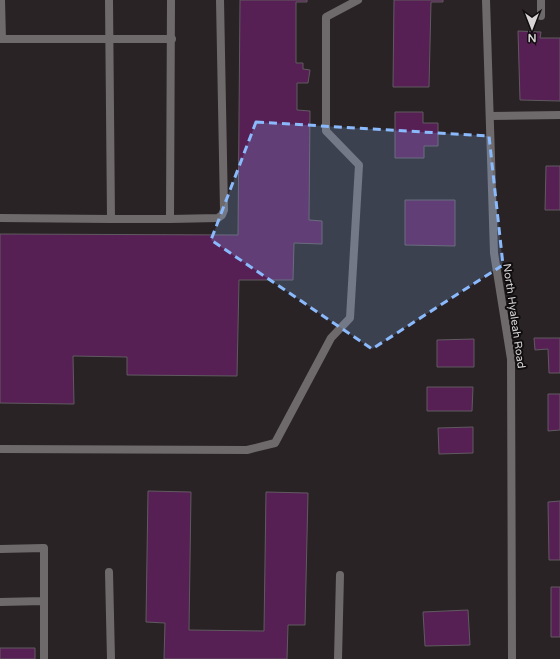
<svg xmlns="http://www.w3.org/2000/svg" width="560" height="659" font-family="'Varela Round',sans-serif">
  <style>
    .building { fill: #572055; stroke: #605a60 }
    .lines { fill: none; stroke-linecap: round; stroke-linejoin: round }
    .lane { stroke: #6e6a6b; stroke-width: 8 }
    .street { stroke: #6e6a6b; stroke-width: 8 }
    .marked { fill: #8abafc; fill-opacity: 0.2; stroke: #8abafc; stroke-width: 3; stroke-dasharray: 8 5; stroke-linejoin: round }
    .labels { text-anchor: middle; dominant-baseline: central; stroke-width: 4; stroke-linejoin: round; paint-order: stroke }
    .street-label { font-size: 11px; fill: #d7d3d5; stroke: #100d0f }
  </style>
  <rect width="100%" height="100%" fill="#292326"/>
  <path class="building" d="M 240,0 L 307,0 L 307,2 L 296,2 L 296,63 L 303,63 L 303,69 L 310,70 L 308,83 L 297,83 L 297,110 L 310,111 L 309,220 L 322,221 L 322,244 L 294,243 L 293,280 L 239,280 L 237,376 L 127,375 L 127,357 L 73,356 L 74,404 L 0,403 L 0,234 L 238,235 Z
    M 394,0 L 443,0 L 443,2 L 431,2 L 429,87 L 393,87 Z
    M 518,31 L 541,32 L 540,38 L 560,38 L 560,101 L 520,100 Z
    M 395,112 L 423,112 L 423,123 L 438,123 L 438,146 L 424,146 L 424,158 L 395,158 Z
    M 546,166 L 560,166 L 560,210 L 545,210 Z
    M 405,200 L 455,200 L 455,246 L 405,245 Z
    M 534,338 L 560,338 L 560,373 L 549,373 L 548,349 L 535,350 Z
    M 474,339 L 474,367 L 437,367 L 437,340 Z
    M 427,387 L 473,387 L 472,411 L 427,411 Z
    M 548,394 L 560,394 L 560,430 L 548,431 Z
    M 473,427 L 473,453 L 439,454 L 438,428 Z
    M 148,491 L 191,492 L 189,630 L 264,631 L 266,492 L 308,493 L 305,625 L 288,625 L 287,659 L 164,659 L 165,623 L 146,622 Z
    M 560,501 L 560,560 L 549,560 L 548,502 Z
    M 551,587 L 560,587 L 560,637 L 551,637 Z
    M 468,610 L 470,645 L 425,646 L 423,612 Z
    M 0,648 L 35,648 L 35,659 L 0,659 Z"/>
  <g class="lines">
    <path class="lane" d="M 1,0 L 2,39
      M 541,16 L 541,0
      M 0,39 L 172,39
      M 490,116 L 560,115
      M 0,218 L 111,219 L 109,0
      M 111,219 L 170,219 L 171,0
      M 170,219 L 218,218 L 222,215 L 224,210 L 220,0
      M 0,449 L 247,450 L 275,443 L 331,338 L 350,318 L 359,165 L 326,131 L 326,17 L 358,0
      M 0,549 L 44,548 L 44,659
      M 109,572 L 111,659
      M 0,602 L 44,601
      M 338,659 L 340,575"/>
    <path class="street" d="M 486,0 L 494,253 L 511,359 L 512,659"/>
  </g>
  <path class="marked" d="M 256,122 L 489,136 L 503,265 L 372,349 L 211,240 Z"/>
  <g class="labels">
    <g class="street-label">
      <text transform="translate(514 316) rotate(82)">North Hyaleah Road</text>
    </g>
  </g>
  <g transform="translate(532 28) rotate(180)" stroke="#100d0f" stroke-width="3" paint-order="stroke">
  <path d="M0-3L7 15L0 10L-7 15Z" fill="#d7d3d5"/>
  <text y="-6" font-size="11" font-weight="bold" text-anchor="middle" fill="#d7d3d5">N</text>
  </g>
</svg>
